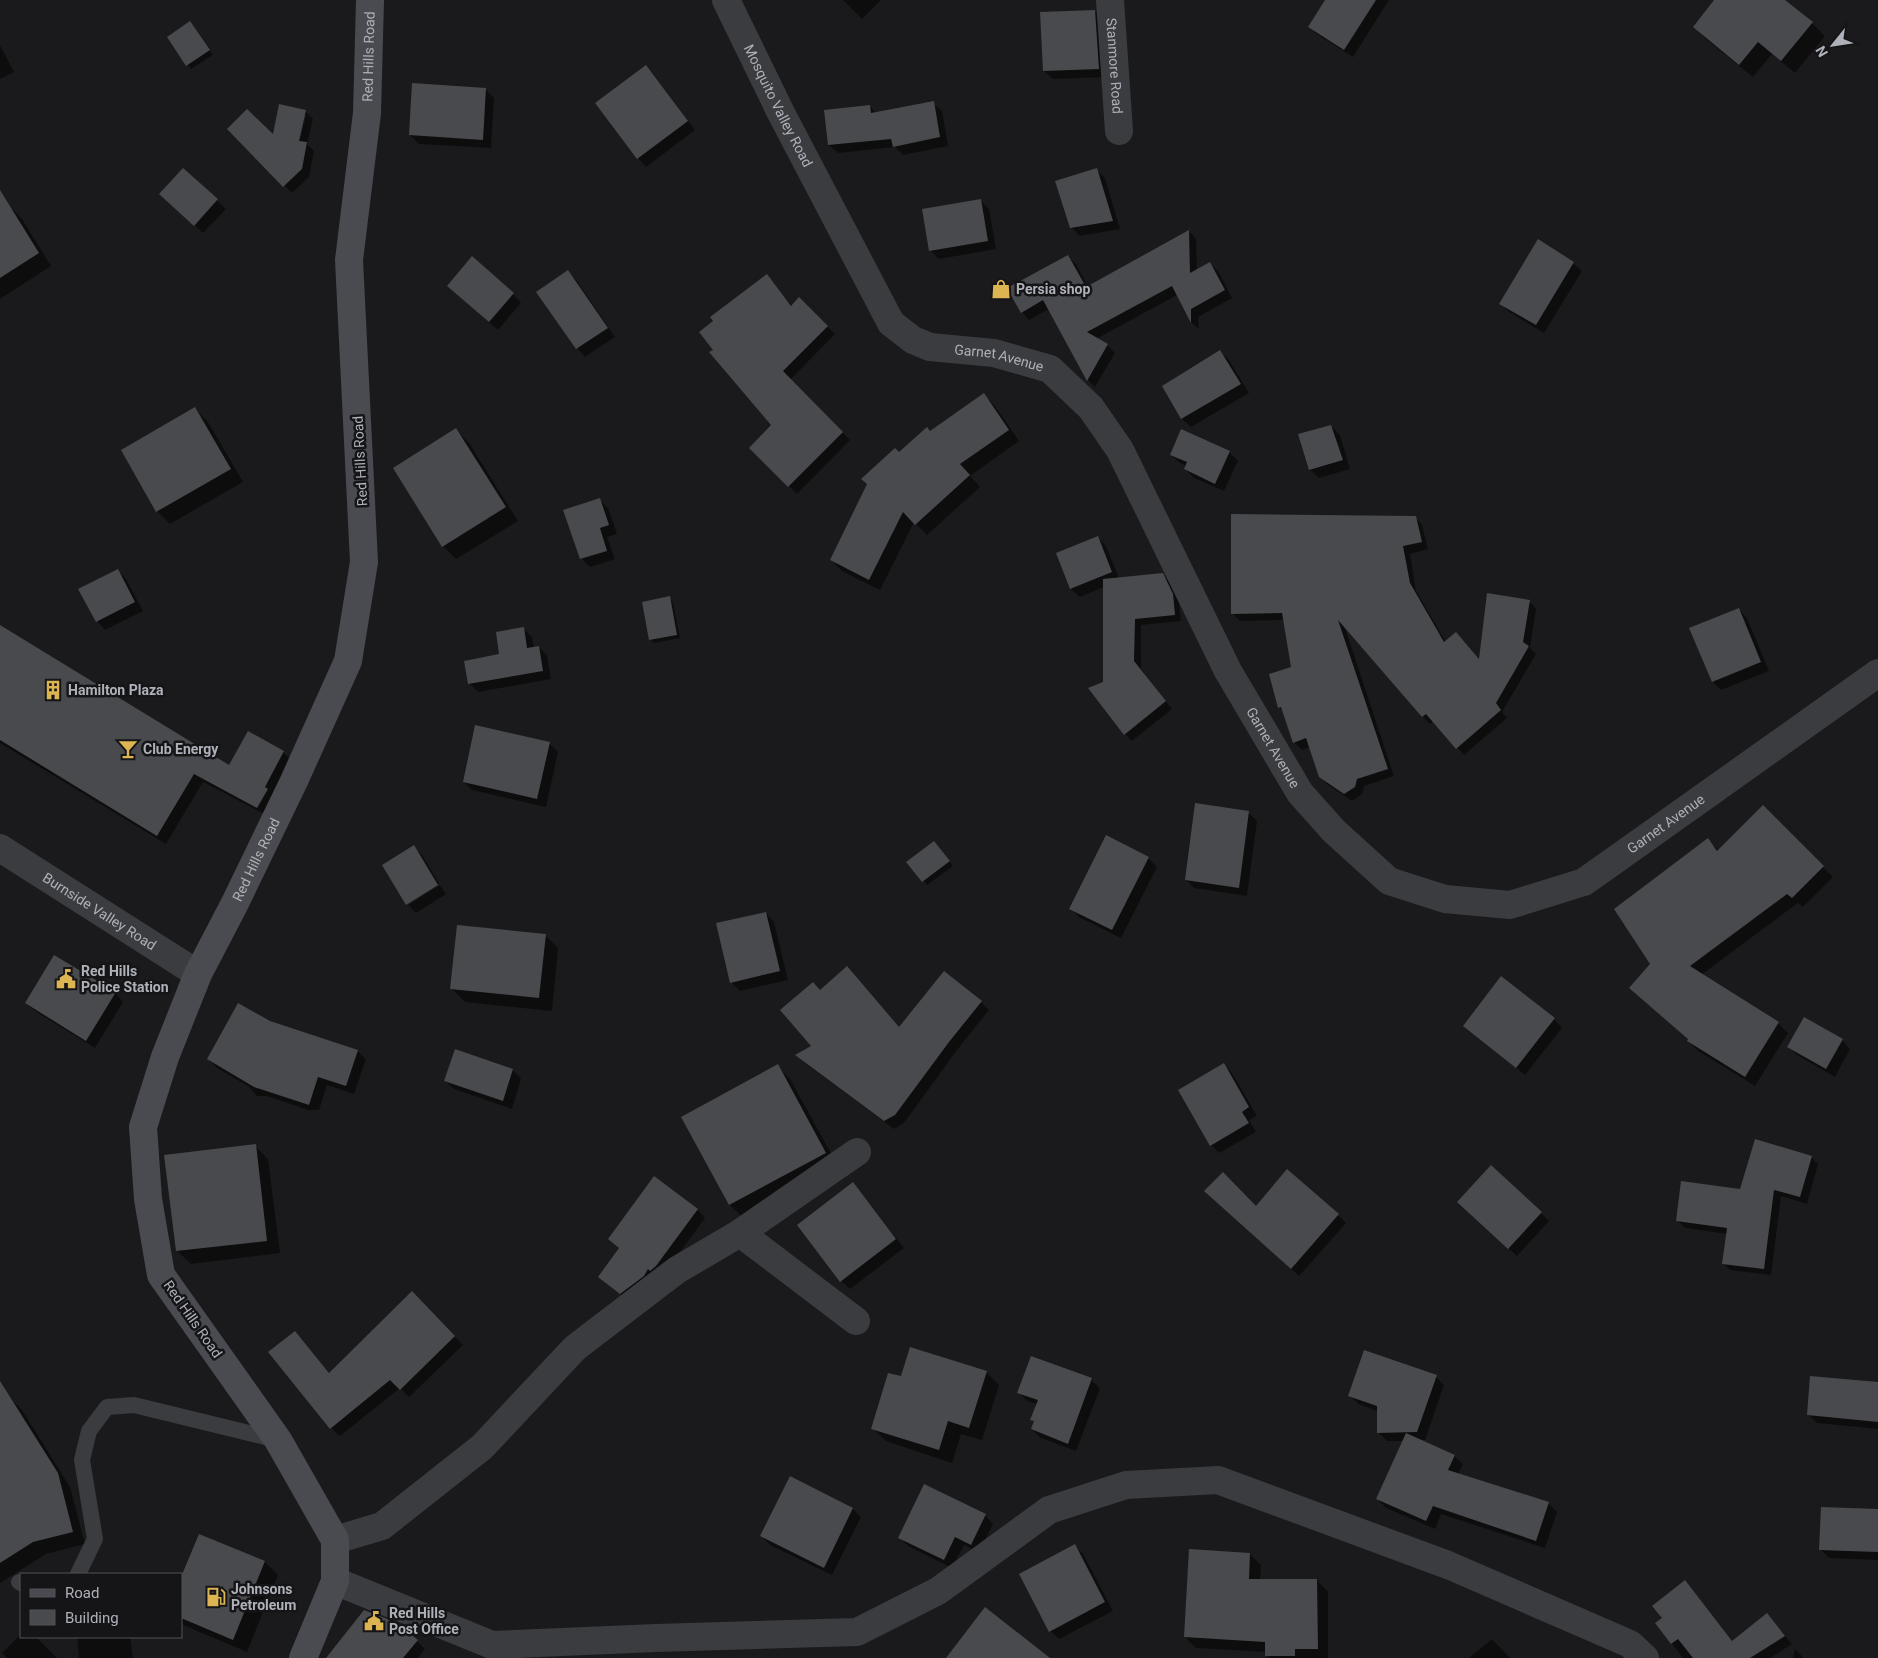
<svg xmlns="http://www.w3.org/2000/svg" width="1878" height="1658" font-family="Roboto,sans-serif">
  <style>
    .shadow { fill: #0007; fill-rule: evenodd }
    .building { fill: #494a4d }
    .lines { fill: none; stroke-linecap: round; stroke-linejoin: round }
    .service { stroke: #3b3c40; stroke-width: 16 }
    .minor { stroke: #3b3c40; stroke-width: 28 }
    .secondary { stroke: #4a4b50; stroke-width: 28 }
    .labels { text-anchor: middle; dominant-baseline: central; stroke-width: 5; stroke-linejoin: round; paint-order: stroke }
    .street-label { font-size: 14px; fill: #aeb1b9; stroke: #151517 }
    .poi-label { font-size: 14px; font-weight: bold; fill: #aeb1b9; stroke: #151517; text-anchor: start }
  </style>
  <rect width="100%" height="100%" fill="#1a1a1c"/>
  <path class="shadow" d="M 843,0 L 881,0 L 862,19 Z
    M 1327,0 L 1389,0 L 1353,57 L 1318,35 L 1309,27 Z
    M 1716,0 L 1783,0 L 1812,23 L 1825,36 L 1795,73 L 1772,54 L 1753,77 L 1707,40 L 1694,27 Z
    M 1095,11 L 1103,20 L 1107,77 L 1053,79 L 1044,71 Z
    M 190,23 L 213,55 L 191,69 L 168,37 Z
    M 0,45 L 14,72 L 0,79 Z
    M 646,66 L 654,75 L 695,130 L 646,167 L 638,158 Z
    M 485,89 L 494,98 L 491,148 L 419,144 L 410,135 Z
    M 933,103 L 942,111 L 948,146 L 903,155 L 895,147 L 838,153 L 829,145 L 870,106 L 876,113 Z
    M 305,111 L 313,119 L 307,144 L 314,151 L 309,177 L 292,193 L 229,129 L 273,137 ZM 304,115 L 306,115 L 298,147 L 296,146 Z
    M 183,170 L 226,209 L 203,233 L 170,202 Z
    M 1096,170 L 1105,178 L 1120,229 L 1080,236 L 1071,227 Z
    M 980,200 L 989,209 L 996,249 L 939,259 L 930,250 Z
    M 9,206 L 22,219 L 51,266 L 0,299 L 0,211 Z
    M 1189,231 L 1196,239 L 1197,270 L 1210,264 L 1218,271 L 1232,298 L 1198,317 L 1199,329 L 1192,323 L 1177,295 L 1096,339 L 1107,345 L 1115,353 L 1095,387 L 1088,380 L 1049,309 L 1029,320 L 1022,312 L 1068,257 L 1076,264 L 1088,287 Z
    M 1573,263 L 1582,271 L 1544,333 L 1509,312 L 1500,303 Z
    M 568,272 L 577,281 L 615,337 L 585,357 L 577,348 Z
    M 767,276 L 792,306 L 799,299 L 835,334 L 790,380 L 850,440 L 797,494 L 750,448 L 773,425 Z
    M 457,294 L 513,294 L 521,303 L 498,330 Z
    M 1220,352 L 1229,360 L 1249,393 L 1191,427 L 1182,419 L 1163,386 Z
    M 984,395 L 995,406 L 1019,441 L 970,476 L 980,487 L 927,535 L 914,522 L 880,590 L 842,571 L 831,560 L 930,432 Z
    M 195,409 L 208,422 L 243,482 L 170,524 L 157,511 Z
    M 1331,426 L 1340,435 L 1350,469 L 1319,478 L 1310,470 L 1300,435 Z
    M 456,430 L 469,443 L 518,521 L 456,559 L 443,546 Z
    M 1229,452 L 1238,461 L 1224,491 L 1194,478 L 1185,469 L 1186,466 L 1180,463 L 1171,455 Z
    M 600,500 L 608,508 L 617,534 L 607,537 L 615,559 L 590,567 L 582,559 L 565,511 Z
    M 1415,517 L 1422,525 L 1428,549 L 1410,554 L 1416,591 L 1446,642 L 1463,640 L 1480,660 L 1529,601 L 1536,609 L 1530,648 L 1536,654 L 1502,712 L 1507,718 L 1464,755 L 1434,721 L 1430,724 L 1423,717 L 1344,625 L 1394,776 L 1364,786 L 1362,794 L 1352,801 L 1327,784 L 1320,776 L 1310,747 L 1302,750 L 1294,742 L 1284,712 L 1279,707 L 1293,668 L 1284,620 L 1240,621 L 1232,613 Z
    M 1098,538 L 1106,546 L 1119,578 L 1162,574 L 1169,582 L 1179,602 L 1181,621 L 1141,625 L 1141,669 L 1172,709 L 1132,741 L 1125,734 L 1104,683 L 1104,587 L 1080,597 L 1071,589 Z
    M 117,570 L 126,579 L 143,611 L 105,630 L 97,621 Z
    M 669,598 L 673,602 L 680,638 L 654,643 L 650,639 Z
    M 1739,609 L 1747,618 L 1769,671 L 1721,690 L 1713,682 L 1691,629 Z
    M 524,629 L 532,637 L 534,648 L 539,647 L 547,656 L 551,679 L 478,692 L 469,683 L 501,655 Z
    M 0,642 L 229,767 L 283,752 L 292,761 L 266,815 L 203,782 L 166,844 L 0,743 Z
    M 549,743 L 558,752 L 546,807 L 472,790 L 464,782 Z
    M 1763,807 L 1833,877 L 1803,907 L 1798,903 L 1701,975 L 1778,1023 L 1788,1033 L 1755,1086 L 1698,1051 L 1688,1041 L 1689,1040 L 1652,964 L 1708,840 L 1719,851 Z
    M 1248,812 L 1257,821 L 1247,896 L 1194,888 L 1186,880 Z
    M 938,846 L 953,866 L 927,885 L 908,862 Z
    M 414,847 L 422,855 L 439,883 L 408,903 L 408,905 L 384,865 Z
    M 1148,858 L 1157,867 L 1121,938 L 1079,917 L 1071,908 Z
    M 440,885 L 446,894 L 416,913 L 408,905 Z
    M 766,913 L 774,922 L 788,980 L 740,991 L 731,982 Z
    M 545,935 L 558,948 L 552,1011 L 465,1002 L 451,988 Z
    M 820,991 L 900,1028 L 981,1002 L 989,1010 L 957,1050 L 904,1123 L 894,1129 L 805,1063 L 797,1055 L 813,1047 Z
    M 115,993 L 123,1002 L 95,1048 L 35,1011 L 26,1003 Z
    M 1554,1019 L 1562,1028 L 1525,1075 L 1465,1026 Z
    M 269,1022 L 357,1051 L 366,1059 L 354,1094 L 327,1085 L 319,1110 L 308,1110 L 267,1096 L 257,1096 L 248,1086 L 217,1068 L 209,1059 Z
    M 1842,1040 L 1850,1049 L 1835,1077 L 1797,1055 L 1789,1047 Z
    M 455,1050 L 513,1070 L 521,1079 L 512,1109 L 454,1089 L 445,1081 Z
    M 1224,1065 L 1232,1073 L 1257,1116 L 1249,1120 L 1256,1132 L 1219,1153 L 1211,1145 Z
    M 777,1066 L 790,1079 L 838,1166 L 743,1218 L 730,1205 L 683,1118 Z
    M 255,1146 L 268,1159 L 280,1253 L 191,1264 L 177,1251 Z
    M 1811,1157 L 1818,1164 L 1807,1204 L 1781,1196 L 1771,1275 L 1730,1270 L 1723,1263 L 1727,1234 L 1685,1228 L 1678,1221 Z
    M 654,1178 L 698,1210 L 705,1218 L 664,1274 L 629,1301 L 599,1277 L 620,1249 L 609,1239 Z
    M 853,1184 L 904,1248 L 850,1289 L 841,1281 Z
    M 1214,1199 L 1256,1207 L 1338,1215 L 1346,1223 L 1299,1276 Z
    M 1468,1211 L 1541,1213 L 1549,1221 L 1517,1256 Z
    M 412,1293 L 463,1345 L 409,1397 L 400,1388 L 340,1436 L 331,1428 L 295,1332 L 330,1374 Z
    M 986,1372 L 999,1385 L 982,1440 L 961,1434 L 952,1463 L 886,1441 L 872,1428 L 902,1378 Z
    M 1436,1377 L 1444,1385 L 1425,1440 L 1419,1440 L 1454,1456 L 1463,1464 L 1458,1474 L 1548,1503 L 1557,1512 L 1545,1548 L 1441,1514 L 1435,1529 L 1386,1508 L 1378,1499 L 1404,1441 L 1387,1441 L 1379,1433 L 1378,1411 L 1358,1404 L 1350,1395 Z
    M 1091,1380 L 1100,1388 L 1076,1451 L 1041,1438 L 1032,1429 L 1035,1422 L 1032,1419 L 1037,1404 L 1027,1401 L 1019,1393 Z
    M 1878,1383 L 1878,1429 L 1817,1423 L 1809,1415 Z
    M 9,1398 L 22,1410 L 70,1487 L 85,1544 L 46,1554 L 0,1583 L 0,1404 Z
    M 853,1509 L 861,1517 L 832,1575 L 770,1545 L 762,1536 Z
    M 1878,1511 L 1878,1560 L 1829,1558 L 1820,1549 Z
    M 985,1515 L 993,1524 L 979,1552 L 964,1545 L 952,1568 L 908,1546 L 900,1538 Z
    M 200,1535 L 265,1562 L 278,1575 L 247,1652 L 181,1624 L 181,1581 Z
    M 1075,1546 L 1083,1554 L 1113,1611 L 1059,1639 L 1050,1631 Z
    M 1250,1554 L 1261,1565 L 1260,1580 L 1317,1580 L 1328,1592 L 1328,1658 L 1268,1658 L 1266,1652 L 1196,1648 L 1185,1637 Z
    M 1692,1590 L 1733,1642 L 1767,1615 L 1792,1644 L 1770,1658 L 1683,1658 L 1657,1624 Z
    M 21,1634 L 21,1637 L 36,1637 L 57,1658 L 7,1658 L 2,1653 Z
    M 77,1637 L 130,1637 L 133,1658 L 79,1658 Z
    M 1492,1639 L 1510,1658 L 1469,1658 Z
    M 417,1641 L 425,1649 L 418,1658 L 340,1658 Z
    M 1795,1649 L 1801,1655 L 1803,1658 L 1793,1658 Z"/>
  <path class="building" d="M 1325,0 L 1376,0 L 1344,50 L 1308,27 Z
    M 1714,0 L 1785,0 L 1813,22 L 1781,61 L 1758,42 L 1739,65 L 1693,27 Z
    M 1095,10 L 1099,69 L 1043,71 L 1040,12 Z
    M 190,21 L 210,50 L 186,66 L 167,37 Z
    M 646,65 L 688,121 L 637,159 L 595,103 Z
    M 412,83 L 486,88 L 483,140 L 409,135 Z
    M 934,101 L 940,137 L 893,147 L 891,139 L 828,145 L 824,110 L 870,105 L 871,113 Z
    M 279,104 L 306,110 L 299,141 L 307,142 L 302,169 L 283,187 L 227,129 L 247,109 L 273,134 Z
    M 183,168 L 218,199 L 194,226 L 159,194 Z
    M 1097,168 L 1113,221 L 1070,228 L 1055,181 Z
    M 0,190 L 39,253 L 0,278 Z
    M 981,199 L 988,241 L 929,251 L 922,209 Z
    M 1189,230 L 1190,273 L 1210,262 L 1225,290 L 1191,309 L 1191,323 L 1172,286 L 1087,332 L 1108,344 L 1087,381 L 1043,300 L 1021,313 L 1007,288 L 1068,255 L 1086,287 Z
    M 1538,239 L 1574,262 L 1536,325 L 1499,304 Z
    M 472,256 L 514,293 L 489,322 L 447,286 Z
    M 568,270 L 608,328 L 576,349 L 536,292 Z
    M 767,274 L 791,306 L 799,297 L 828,326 L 783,371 L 843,432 L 788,487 L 749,448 L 771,425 L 709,352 L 713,350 L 699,332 L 713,321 L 710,317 Z
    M 1220,350 L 1241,384 L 1181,419 L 1162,386 Z
    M 984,393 L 1009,430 L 960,464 L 970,475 L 915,525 L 903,512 L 869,580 L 830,560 L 867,484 L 861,479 L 895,448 L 899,452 L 927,427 L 930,431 Z
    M 195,407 L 231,469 L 156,512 L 121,450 Z
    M 1331,425 L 1343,460 L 1309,470 L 1298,434 Z
    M 456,428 L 506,507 L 442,547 L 393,468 Z
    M 1181,429 L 1230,451 L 1215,484 L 1184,469 L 1187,462 L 1170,455 Z
    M 600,498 L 609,525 L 600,528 L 607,551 L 580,559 L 563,510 Z
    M 1231,514 L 1416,516 L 1422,542 L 1403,546 L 1410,583 L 1444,642 L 1456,632 L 1479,659 L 1487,593 L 1530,600 L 1523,642 L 1529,646 L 1496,703 L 1501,710 L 1456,749 L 1426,714 L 1422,717 L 1338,620 L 1388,769 L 1357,779 L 1355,787 L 1344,794 L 1319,777 L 1306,738 L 1293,743 L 1281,707 L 1278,708 L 1269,674 L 1291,667 L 1282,613 L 1231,614 Z
    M 1098,536 L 1112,572 L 1070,589 L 1056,553 Z
    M 118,569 L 135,602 L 96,622 L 78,589 Z
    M 1163,573 L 1173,594 L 1175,615 L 1135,619 L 1134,661 L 1166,701 L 1124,735 L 1088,688 L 1103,682 L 1103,579 Z
    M 670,596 L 677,635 L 649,640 L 642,602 Z
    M 1739,608 L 1761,662 L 1712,682 L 1689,628 Z
    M 0,625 L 229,765 L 248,731 L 284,751 L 265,787 L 268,789 L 257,808 L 194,774 L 157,836 L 0,740 Z
    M 524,627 L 527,648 L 539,646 L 543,671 L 468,684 L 464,661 L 499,654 L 496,632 Z
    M 475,725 L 550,742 L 537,799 L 463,782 Z
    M 1195,803 L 1249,811 L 1239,888 L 1185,880 Z
    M 1763,805 L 1824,866 L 1792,898 L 1787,894 L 1690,966 L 1779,1022 L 1745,1077 L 1687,1041 L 1688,1039 L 1629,988 L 1650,964 L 1614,909 L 1708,838 L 1717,851 Z
    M 1106,835 L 1149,857 L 1112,930 L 1069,909 Z
    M 934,841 L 950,861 L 922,882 L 906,862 Z
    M 414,845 L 438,885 L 406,905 L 382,865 Z
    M 766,912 L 780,971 L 730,983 L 716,923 Z
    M 457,925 L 546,934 L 539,998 L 450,989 Z
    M 54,955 L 116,992 L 86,1041 L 25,1003 Z
    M 847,966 L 899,1027 L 944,971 L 982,1001 L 949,1042 L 895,1115 L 884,1121 L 795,1055 L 811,1046 L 780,1010 L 813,982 L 820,990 Z
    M 1501,976 L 1555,1018 L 1516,1068 L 1463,1026 Z
    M 238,1003 L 270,1021 L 358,1050 L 346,1086 L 318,1077 L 309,1105 L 254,1087 L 207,1059 Z
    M 1804,1017 L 1843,1039 L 1826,1069 L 1787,1047 Z
    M 455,1049 L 513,1069 L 503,1101 L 444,1081 Z
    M 1224,1063 L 1249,1107 L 1242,1112 L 1249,1123 L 1210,1146 L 1178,1090 Z
    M 778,1064 L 826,1153 L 729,1205 L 681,1117 Z
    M 1755,1139 L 1812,1156 L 1800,1197 L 1774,1190 L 1764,1269 L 1722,1264 L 1727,1228 L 1676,1221 L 1681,1181 L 1740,1189 Z
    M 256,1144 L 267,1241 L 176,1251 L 164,1155 Z
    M 1491,1165 L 1542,1212 L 1508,1249 L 1457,1202 Z
    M 1287,1169 L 1339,1214 L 1291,1269 L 1204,1191 L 1223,1172 L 1256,1206 Z
    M 654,1176 L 698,1209 L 656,1266 L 650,1271 L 648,1269 L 644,1276 L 620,1294 L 598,1277 L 619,1248 L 608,1239 Z
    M 853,1182 L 896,1239 L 840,1282 L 797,1225 Z
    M 412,1291 L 455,1336 L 400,1390 L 390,1380 L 330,1429 L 268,1352 L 295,1331 L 329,1373 Z
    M 910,1347 L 987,1371 L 969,1428 L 948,1421 L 939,1450 L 871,1429 L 888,1373 L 901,1376 Z
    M 1364,1350 L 1437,1375 L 1417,1432 L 1377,1433 L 1377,1406 L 1348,1396 Z
    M 1031,1356 L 1092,1378 L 1068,1444 L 1031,1429 L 1034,1421 L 1030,1420 L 1038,1400 L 1017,1393 Z
    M 1810,1376 L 1878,1382 L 1878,1422 L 1807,1415 Z
    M 0,1381 L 58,1473 L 73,1532 L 33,1542 L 0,1563 Z
    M 1406,1433 L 1455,1455 L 1448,1470 L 1549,1502 L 1536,1541 L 1433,1506 L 1426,1521 L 1376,1499 Z
    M 790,1476 L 853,1508 L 824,1568 L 760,1536 Z
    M 924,1484 L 986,1514 L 971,1545 L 955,1537 L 944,1560 L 898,1538 Z
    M 1821,1507 L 1878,1509 L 1878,1552 L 1819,1550 Z
    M 199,1534 L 265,1561 L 233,1640 L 181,1618 L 181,1577 Z
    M 1075,1544 L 1105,1602 L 1049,1632 L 1019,1574 Z
    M 1189,1549 L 1250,1553 L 1249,1579 L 1317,1579 L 1318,1649 L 1295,1649 L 1295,1656 L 1265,1656 L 1265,1642 L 1184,1637 Z
    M 1685,1580 L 1732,1641 L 1767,1613 L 1785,1636 L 1750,1658 L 1693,1658 L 1678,1639 L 1671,1644 L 1655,1623 L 1662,1618 L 1652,1606 Z
    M 985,1607 L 1050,1658 L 946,1658 Z
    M 364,1610 L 395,1622 L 418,1640 L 403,1658 L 326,1658 Z"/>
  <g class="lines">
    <path class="service" d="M 78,1574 L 95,1539 L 82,1460 L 89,1431 L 107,1407 L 134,1405 L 278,1440
      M 19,1582 L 21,1583"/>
    <g class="minor">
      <path id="s1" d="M 726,0 L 781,113 L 891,323 L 913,340 L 930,347 L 994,353 L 1050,369 L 1091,408 L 1120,450 L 1228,671 L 1300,793 L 1334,831 L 1389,881 L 1445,899 L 1510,905 L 1584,882 L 1878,673"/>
      <path id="s2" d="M 1110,0 L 1119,131"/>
      <path id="s3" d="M 0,848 L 198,974"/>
      <path d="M 740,1233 L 856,1321"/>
      <path d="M 335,1540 L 382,1526 L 482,1447 L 575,1348 L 677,1270 L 740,1233 L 857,1152"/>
      <path d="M 335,1581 L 492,1645 L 656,1638 L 857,1632 L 938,1591 L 1049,1510 L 1126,1485 L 1218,1480 L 1448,1565 L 1630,1644 L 1645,1658"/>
    </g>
    <path class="secondary" id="s4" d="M 303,1658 L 335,1581 L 335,1540 L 278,1440 L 161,1275 L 148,1199 L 143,1127 L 165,1057 L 198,974 L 234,905 L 294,781 L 348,661 L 364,562 L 349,260 L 367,113 L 370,0"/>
  </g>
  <defs>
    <symbol id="shop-bare" viewBox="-9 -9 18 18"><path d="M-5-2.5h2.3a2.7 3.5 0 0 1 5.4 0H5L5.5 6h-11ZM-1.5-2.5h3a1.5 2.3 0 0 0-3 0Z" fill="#dcb552" stroke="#151517" stroke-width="2.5" paint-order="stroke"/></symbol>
    <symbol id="building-bare" viewBox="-9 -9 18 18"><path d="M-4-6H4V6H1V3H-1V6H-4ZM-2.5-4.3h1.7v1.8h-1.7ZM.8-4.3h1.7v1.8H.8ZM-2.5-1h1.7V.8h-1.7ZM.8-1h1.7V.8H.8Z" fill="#dcb552" stroke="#151517" stroke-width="2.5" paint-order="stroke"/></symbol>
    <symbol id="bar-bare" viewBox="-9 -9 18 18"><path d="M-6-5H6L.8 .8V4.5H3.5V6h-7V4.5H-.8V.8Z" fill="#dcb552" stroke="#151517" stroke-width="2.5" paint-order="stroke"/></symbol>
    <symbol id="civic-bare" viewBox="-9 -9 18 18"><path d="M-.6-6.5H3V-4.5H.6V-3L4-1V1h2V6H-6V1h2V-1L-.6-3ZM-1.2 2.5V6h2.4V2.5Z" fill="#dcb552" stroke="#151517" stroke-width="2.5" paint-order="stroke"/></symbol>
    <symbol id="fuel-bare" viewBox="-9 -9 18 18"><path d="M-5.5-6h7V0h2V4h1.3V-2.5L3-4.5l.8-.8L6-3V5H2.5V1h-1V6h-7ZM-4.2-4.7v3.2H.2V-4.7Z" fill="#dcb552" stroke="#151517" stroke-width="2.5" paint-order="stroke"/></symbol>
  </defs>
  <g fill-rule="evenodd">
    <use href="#shop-bare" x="987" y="275" width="28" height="28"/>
    <use href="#building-bare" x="39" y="676" width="28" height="28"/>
    <use href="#bar-bare" x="114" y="735" width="28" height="28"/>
    <use href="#civic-bare" x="52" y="965" width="28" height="28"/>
    <use href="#fuel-bare" x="202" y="1583" width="28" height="28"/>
    <use href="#civic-bare" x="360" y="1607" width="28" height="28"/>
  </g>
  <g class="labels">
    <g class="street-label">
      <text stroke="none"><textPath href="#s4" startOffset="1708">Red Hills Road</textPath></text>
      <text stroke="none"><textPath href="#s2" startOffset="66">Stanmore Road</textPath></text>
      <text stroke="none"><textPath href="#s1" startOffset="118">Mosquito Valley Road</textPath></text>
      <text stroke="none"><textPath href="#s1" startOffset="479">Garnet Avenue</textPath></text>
      <text transform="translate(360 461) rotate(-93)">Red Hills Road</text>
      <text stroke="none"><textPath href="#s1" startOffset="974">Garnet Avenue</textPath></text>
      <text stroke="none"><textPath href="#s1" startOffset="1454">Garnet Avenue</textPath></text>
      <text stroke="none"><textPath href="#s4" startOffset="882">Red Hills Road</textPath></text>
      <text stroke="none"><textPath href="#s3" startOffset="118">Burnside Valley Road</textPath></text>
      <text transform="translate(193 1319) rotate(55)">Red Hills Road</text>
    </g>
    <g class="poi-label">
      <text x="1016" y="289">Persia shop</text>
      <text x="68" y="690">Hamilton Plaza</text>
      <text x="143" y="749">Club Energy</text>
      <text x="81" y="971">Red Hills<tspan x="81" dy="16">Police Station</tspan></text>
      <text x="231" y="1589">Johnsons<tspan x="231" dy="16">Petroleum</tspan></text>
      <text x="389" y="1613">Red Hills<tspan x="389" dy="16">Post Office</tspan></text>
    </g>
  </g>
  <rect x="20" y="1573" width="162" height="65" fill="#151517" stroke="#525358"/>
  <rect x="30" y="1589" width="25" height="8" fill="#4a4b50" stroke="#525358"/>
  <text x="65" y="1598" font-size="15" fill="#aeb1b9">Road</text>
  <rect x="30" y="1610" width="25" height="15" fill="#494a4d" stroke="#525358"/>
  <text x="65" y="1623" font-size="15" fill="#aeb1b9">Building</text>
  <g transform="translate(1833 45) rotate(240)" stroke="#151517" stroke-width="4" paint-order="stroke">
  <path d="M0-4L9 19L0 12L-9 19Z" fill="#aeb1b9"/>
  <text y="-8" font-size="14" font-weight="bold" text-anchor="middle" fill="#aeb1b9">N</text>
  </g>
</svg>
